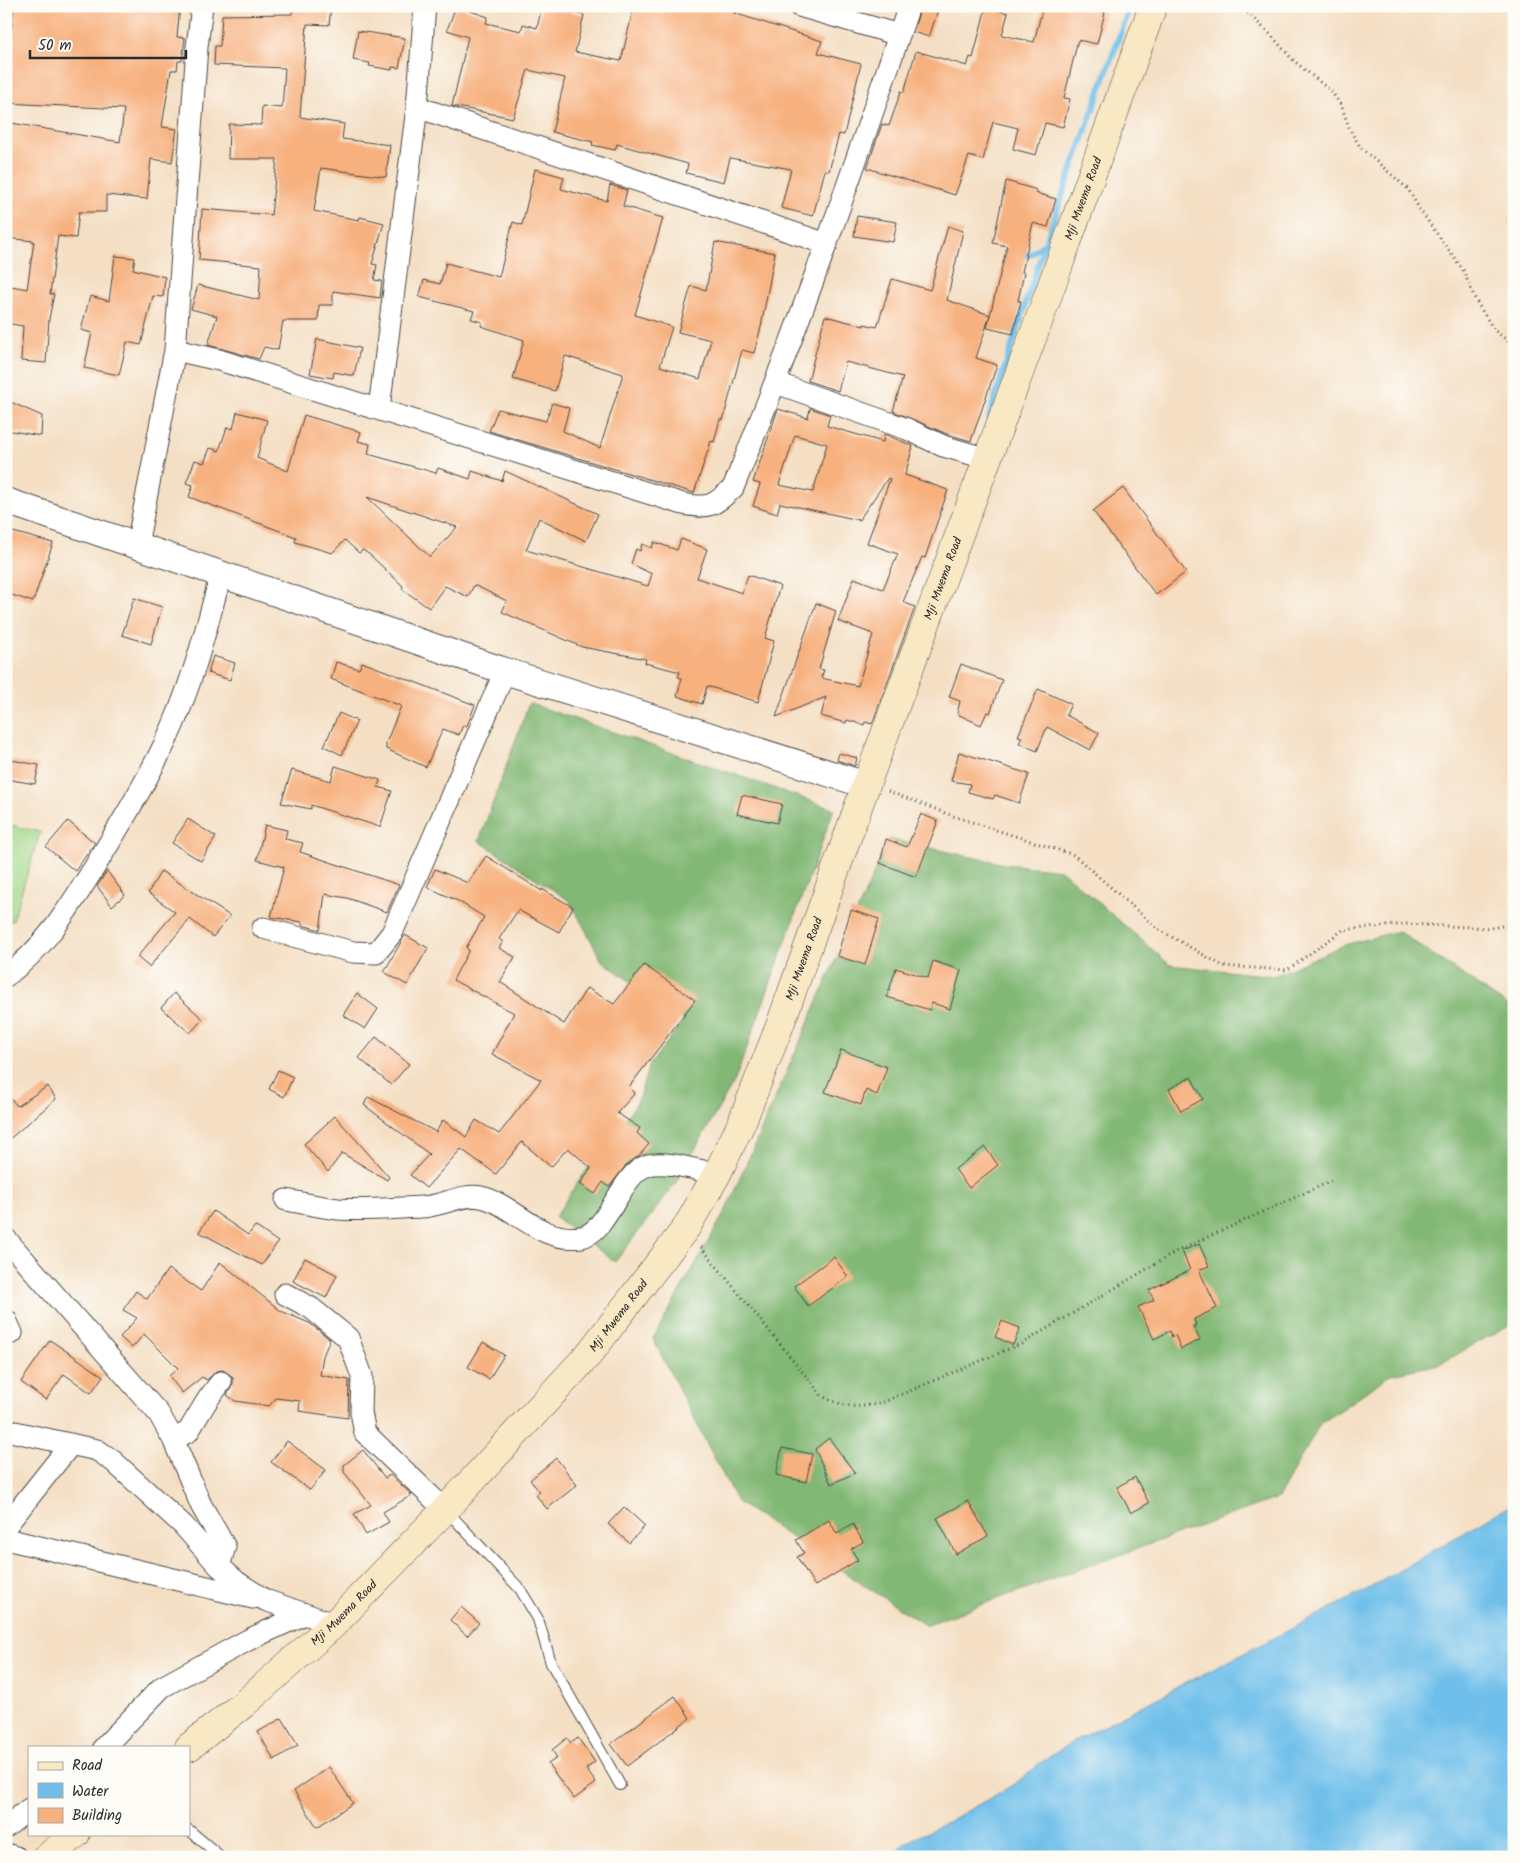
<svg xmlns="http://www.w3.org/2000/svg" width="1520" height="1863" font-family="Kalam,sans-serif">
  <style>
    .green { fill: #a3d889; stroke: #67825a }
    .forest { fill: #82b875; stroke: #567250 }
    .water { fill: #6fbfea; stroke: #4d758a }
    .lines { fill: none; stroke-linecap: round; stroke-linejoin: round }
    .stream { stroke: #6fbfea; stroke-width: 6 }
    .building { fill: #f7b17f; fill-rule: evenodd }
    .service-casing { stroke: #494642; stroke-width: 12 }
    .minor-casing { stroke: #494642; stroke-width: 23 }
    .tertiary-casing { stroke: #494642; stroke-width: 28 }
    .secondary-casing { stroke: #494642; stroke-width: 29 }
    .path { stroke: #494642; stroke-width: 3; stroke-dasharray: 1 4; stroke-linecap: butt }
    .service { stroke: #fff; stroke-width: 10 }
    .minor { stroke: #fff; stroke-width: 21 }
    .tertiary { stroke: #fff; stroke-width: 26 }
    .secondary { stroke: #f8e8c3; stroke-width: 28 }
    .labels { text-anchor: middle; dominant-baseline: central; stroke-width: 4; stroke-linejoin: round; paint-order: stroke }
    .street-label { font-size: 12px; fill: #2b2b2b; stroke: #fdfcf7 }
  </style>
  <rect width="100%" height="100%" fill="#fdfcf7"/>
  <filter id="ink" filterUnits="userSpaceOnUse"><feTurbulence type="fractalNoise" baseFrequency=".02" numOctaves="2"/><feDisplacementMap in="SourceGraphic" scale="10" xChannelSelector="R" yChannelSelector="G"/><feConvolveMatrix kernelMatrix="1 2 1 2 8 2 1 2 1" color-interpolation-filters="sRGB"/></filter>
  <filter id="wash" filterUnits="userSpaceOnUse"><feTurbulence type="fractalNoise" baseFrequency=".0096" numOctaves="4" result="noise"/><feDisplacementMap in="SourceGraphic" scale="20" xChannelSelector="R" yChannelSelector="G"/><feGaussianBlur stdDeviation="1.12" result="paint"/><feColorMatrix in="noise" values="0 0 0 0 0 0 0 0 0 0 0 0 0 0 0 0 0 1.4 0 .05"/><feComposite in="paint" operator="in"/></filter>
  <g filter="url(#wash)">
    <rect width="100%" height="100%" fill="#f4dfc4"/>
    <path class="green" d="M 6,824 L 40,832 L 13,920 L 6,924 Z"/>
    <path class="forest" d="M 529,703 L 834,809 L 735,1080 L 675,1184 L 615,1262 L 555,1217 L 578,1182 L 637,1103 L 649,1066 L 684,1020 L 602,961 L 570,901 L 479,841 Z
      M 889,839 L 1004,864 L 1061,870 L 1170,965 L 1274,976 L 1344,945 L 1398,931 L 1514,1010 L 1514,1322 L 1440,1364 L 1391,1374 L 1320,1424 L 1278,1498 L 925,1625 L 737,1502 L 653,1339 L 726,1210 Z"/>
    <path class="water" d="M 1514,1503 L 1514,1857 L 889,1857 L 905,1843 L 946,1823 L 1015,1784 L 1039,1764 L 1072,1742 L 1365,1591 Z"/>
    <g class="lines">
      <path class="stream" d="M 1019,255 L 1030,255 L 1044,244
        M 989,417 L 1043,250 L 1130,6"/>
    </g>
    <g id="blocks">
      <path class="building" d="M 14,6 L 180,6 L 177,37 L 185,38 L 182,61 L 178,61 L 177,70 L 171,70 L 162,127 L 177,129 L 172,162 L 151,159 L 147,199 L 106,195 L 106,212 L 79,212 L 76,238 L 58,236 L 50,294 L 54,294 L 49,319 L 46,363 L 21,361 L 23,326 L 6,323 L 6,285 L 27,289 L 34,241 L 6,238 L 6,122 L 120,142 L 124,109 L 6,103 L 6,80 Z
        M 293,6 L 331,6 L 329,25 L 307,24 L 300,117 L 344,124 L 342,139 L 390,145 L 386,177 L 321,168 L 314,211 L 359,220 L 360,217 L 384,223 L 372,264 L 377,265 L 374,280 L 382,281 L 380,298 L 333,291 L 333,305 L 319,305 L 318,321 L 283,321 L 278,350 L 264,347 L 259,359 L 208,345 L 217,316 L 191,309 L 198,285 L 259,300 L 261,266 L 199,260 L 202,209 L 271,215 L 277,159 L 228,159 L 229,124 L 261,125 L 262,106 L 282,108 L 285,68 L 214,65 L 215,46 L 220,46 L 222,15 L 292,14 Z
        M 456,6 L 488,17 L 486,23 L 521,31 L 523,24 L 537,28 L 542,6 L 584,15 L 575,52 L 621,61 L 634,6 L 736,6 L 734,13 L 822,41 L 818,53 L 861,64 L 844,135 L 839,134 L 829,171 L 825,170 L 813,216 L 781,208 L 791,169 L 730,158 L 724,182 L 686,173 L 688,164 L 617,144 L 615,150 L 592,145 L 593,142 L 552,132 L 565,78 L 528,70 L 513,118 L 452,106 L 468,37 L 447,30 Z
        M 921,6 L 938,10 L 929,37 L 913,32 Z
        M 1043,6 L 1079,6 L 1105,12 L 1097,44 L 1078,40 L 1064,98 L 1070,99 L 1063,127 L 1045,123 L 1036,155 L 1013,149 L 1018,128 L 993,122 L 983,160 L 969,156 L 955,195 L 867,168 L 882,124 L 889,126 L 901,91 L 904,92 L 916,51 L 967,66 L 970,57 L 973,58 L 986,7 L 1008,13 L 1002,35 L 1034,42 Z
        M 358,31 L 405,38 L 399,68 L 392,67 L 392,70 L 369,66 L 370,63 L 353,60 Z
        M 535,169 L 564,177 L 561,189 L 607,201 L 610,185 L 627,190 L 623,206 L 663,218 L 635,315 L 672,327 L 660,366 L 700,379 L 711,340 L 678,332 L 691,286 L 706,290 L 715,242 L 775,253 L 761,327 L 754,353 L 742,350 L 723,420 L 720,419 L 714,442 L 711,441 L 694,493 L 489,431 L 498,409 L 546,421 L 552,403 L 569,408 L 563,431 L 600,448 L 623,374 L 565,356 L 555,391 L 513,379 L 524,340 L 481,326 L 482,322 L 471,319 L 474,311 L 419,297 L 424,280 L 440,284 L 446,263 L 499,277 L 513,222 L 522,225 Z
        M 1006,181 L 1037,190 L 1036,193 L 1056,199 L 1048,227 L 1033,223 L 1022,272 L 1024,273 L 1018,301 L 1021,301 L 1013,334 L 987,328 L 990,315 L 976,358 L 997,365 L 971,441 L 947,434 L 893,411 L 903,377 L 846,362 L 838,391 L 808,381 L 825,316 L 864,326 L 864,324 L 877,327 L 892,279 L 930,290 L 948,226 L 963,231 L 947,300 L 990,315 L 1007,246 L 993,243 Z
        M 857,216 L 897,222 L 893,242 L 854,236 Z
        M 115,256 L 135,258 L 133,269 L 165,277 L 163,297 L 153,296 L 141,345 L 127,342 L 119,375 L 84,368 L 92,333 L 81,330 L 90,296 L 109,301 Z
        M 317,339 L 360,348 L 354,376 L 334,372 L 333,378 L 310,374 Z
        M 6,400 L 42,416 L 41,436 L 6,430 Z
        M 810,408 L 830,415 L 827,426 L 883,442 L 884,434 L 913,446 L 905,475 L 948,490 L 925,558 L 922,557 L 903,602 L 915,607 L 872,724 L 865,722 L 864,725 L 847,720 L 846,723 L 821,716 L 826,697 L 776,717 L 816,603 L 836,611 L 819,669 L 824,670 L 821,678 L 858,686 L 873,634 L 838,621 L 854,578 L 883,589 L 898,554 L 867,543 L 890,479 L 888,478 L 859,520 L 780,503 L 777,514 L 753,506 L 760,484 L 753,482 L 778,409 L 808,418 ZM 795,435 L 827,444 L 813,492 L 779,485 Z
        M 237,412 L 267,420 L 257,458 L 288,471 L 304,415 L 361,432 L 358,441 L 370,444 L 368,454 L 436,473 L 438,468 L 470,479 L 472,471 L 502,481 L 505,471 L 598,514 L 586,541 L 539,518 L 526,550 L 648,586 L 652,574 L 631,564 L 636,549 L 640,551 L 642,544 L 652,548 L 654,542 L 677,550 L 681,539 L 707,549 L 697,578 L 742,593 L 748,575 L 780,586 L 765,638 L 774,641 L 758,702 L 707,686 L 702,704 L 677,696 L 682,678 L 678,677 L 680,672 L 645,663 L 646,659 L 582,647 L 502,612 L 507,601 L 474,585 L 468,597 L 445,586 L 429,608 L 402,589 L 403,586 L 370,555 L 363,550 L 359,553 L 345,540 L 332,553 L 295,542 L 296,537 L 189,497 L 193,485 L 186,483 L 195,460 L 204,463 L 210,448 L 219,451 L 227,427 L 233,429 ZM 367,497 L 457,527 L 430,557 Z
        M 1123,488 L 1186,572 L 1156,595 L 1093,511 Z
        M 6,530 L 53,543 L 33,602 L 6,593 Z
        M 134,598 L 162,607 L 151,644 L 122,635 Z
        M 213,656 L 235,663 L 230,680 L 208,673 Z
        M 336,662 L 359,669 L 362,662 L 475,705 L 467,726 L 463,725 L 459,735 L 443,729 L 426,767 L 386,749 L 386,743 L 401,706 L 331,679 Z
        M 961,664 L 1002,680 L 990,713 L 987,712 L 981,725 L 957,714 L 960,701 L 949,697 Z
        M 1038,689 L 1071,704 L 1066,715 L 1099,733 L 1090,750 L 1047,727 L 1037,751 L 1019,743 L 1022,737 L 1018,736 Z
        M 339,713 L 357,721 L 342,755 L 324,746 Z
        M 959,752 L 1029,774 L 1019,803 L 995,795 L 993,799 L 968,792 L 970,784 L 951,781 Z
        M 839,753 L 857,758 L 855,766 L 837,760 Z
        M 6,759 L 39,765 L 35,784 L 6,779 Z
        M 335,766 L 380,780 L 378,787 L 392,791 L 380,827 L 311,805 L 311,809 L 281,803 L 292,770 L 331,781 Z
        M 742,795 L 782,804 L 777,823 L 737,814 Z
        M 921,814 L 938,821 L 916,877 L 880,863 L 886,839 L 907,847 Z
        M 188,819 L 216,837 L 201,861 L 172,843 Z
        M 68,821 L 95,843 L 75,871 L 46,847 Z
        M 265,825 L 287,830 L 285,839 L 303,843 L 300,852 L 399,885 L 387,912 L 347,898 L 325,894 L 320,930 L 302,925 L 302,922 L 271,917 L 284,867 L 257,860 Z
        M 486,856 L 542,891 L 542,889 L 573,907 L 559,932 L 518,910 L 499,939 L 503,942 L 499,948 L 515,957 L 500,982 L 564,1024 L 587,988 L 614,1004 L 644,965 L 695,1000 L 629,1087 L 635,1093 L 617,1113 L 640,1128 L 637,1133 L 649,1144 L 639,1156 L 628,1163 L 609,1187 L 603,1182 L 595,1194 L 580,1184 L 591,1168 L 568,1148 L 551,1167 L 522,1142 L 496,1174 L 461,1149 L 426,1188 L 410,1175 L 429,1154 L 364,1105 L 368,1097 L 436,1132 L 443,1120 L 466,1137 L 476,1120 L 499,1134 L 541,1080 L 492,1054 L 514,1013 L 453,980 L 469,950 L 466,948 L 484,917 L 458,901 L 427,887 L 435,869 L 468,883 Z
        M 107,871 L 125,895 L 112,906 L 97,886 Z
        M 161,871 L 230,916 L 213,937 L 190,919 L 149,967 L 137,957 L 175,912 L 148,893 Z
        M 851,910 L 879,919 L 865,965 L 837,956 Z
        M 405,935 L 428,948 L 407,985 L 384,972 Z
        M 933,961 L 961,970 L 950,1009 L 932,1003 L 930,1010 L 887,997 L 896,968 L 928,978 Z
        M 174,993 L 203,1019 L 190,1033 L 161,1008 Z
        M 357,993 L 378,1009 L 365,1029 L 343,1015 Z
        M 376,1037 L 409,1064 L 391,1085 L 359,1058 Z
        M 841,1050 L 887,1067 L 877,1095 L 866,1090 L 861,1105 L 825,1092 Z
        M 278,1070 L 293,1077 L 284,1097 L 269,1089 Z
        M 1191,1077 L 1203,1099 L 1181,1111 L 1169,1089 Z
        M 48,1086 L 56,1099 L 6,1142 L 6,1093 L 17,1106 Z
        M 335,1116 L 389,1177 L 387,1180 L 342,1153 L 328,1172 L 304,1144 Z
        M 985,1147 L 998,1165 L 969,1188 L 955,1169 Z
        M 213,1211 L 248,1235 L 255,1226 L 278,1242 L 262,1265 L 199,1232 Z
        M 1199,1244 L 1209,1266 L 1199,1270 L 1217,1308 L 1194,1319 L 1196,1325 L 1193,1326 L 1200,1340 L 1181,1349 L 1175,1335 L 1172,1337 L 1170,1331 L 1154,1339 L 1138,1307 L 1154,1300 L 1149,1290 L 1190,1270 L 1182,1251 Z
        M 834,1257 L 848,1277 L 808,1306 L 794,1286 Z
        M 305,1258 L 337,1275 L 326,1298 L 293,1281 Z
        M 220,1262 L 281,1311 L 309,1323 L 330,1339 L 323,1356 L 320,1375 L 349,1380 L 348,1418 L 299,1411 L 300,1401 L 276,1398 L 269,1406 L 235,1401 L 227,1395 L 233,1384 L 233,1378 L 223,1370 L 216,1371 L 207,1380 L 202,1377 L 182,1393 L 169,1376 L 178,1368 L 144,1334 L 132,1348 L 120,1337 L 137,1318 L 123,1310 L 136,1291 L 147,1299 L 168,1269 L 201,1291 Z
        M 1002,1321 L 1020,1328 L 1013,1345 L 995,1337 Z
        M 50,1340 L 103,1376 L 91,1393 L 64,1374 L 46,1400 L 21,1382 Z
        M 483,1342 L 504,1355 L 489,1379 L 468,1367 Z
        M 829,1438 L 855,1473 L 831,1484 L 815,1449 Z
        M 287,1441 L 326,1470 L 310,1490 L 271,1462 Z
        M 782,1448 L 812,1454 L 806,1482 L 776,1475 Z
        M 363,1450 L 385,1478 L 390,1475 L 412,1495 L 383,1512 L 389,1522 L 366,1535 L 354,1514 L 371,1505 L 344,1472 L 344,1465 Z
        M 556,1458 L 577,1485 L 547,1509 L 536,1495 L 540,1492 L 530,1480 Z
        M 1135,1477 L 1149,1503 L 1131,1513 L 1117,1487 Z
        M 968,1501 L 988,1536 L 956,1554 L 937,1518 Z
        M 624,1507 L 645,1526 L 629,1543 L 608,1524 Z
        M 829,1520 L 837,1534 L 853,1524 L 863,1542 L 851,1549 L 858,1560 L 815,1586 L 797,1557 L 804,1553 L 796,1540 Z
        M 461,1607 L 479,1623 L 467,1636 L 450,1620 Z
        M 675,1696 L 690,1718 L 627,1766 L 611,1744 Z
        M 282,1718 L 298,1745 L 274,1760 L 258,1732 Z
        M 567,1738 L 571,1743 L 578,1738 L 595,1762 L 586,1769 L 596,1783 L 574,1799 L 548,1764 L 557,1758 L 552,1750 Z
        M 329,1767 L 353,1803 L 317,1827 L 294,1791 Z"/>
    </g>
  </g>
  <g filter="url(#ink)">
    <use href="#blocks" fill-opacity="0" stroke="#494642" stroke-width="1"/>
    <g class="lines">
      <defs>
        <path id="service" d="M 446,1510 L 520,1589 L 538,1619 L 551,1663 L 620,1785
          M 189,1830 L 221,1857"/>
        <path id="minor" d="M 799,6 L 899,35
          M 417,107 L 827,244
          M 175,350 L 219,360 L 683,504 C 710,509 713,506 733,488 C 798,330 854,168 909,6
          M 776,383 L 907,429 L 943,446 L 988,459
          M 379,409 L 417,107 L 425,6
          M 137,545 L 175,350 L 197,47 L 202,6
          M 263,928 L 353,952 L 376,953 L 392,933 L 505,671
          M 6,976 C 45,948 69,908 94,868 C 119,827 144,786 165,743 C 191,689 206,630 221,574
          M 286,1200 C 303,1203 321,1207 338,1209 C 361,1211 397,1208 421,1207 C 440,1207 462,1193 481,1197 C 514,1204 538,1243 581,1237 C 608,1233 620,1175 646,1166 C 664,1159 699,1171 717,1174
          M 6,1239 L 159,1414 L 173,1439 L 201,1505 L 225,1547 L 219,1566
          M 285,1294 L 311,1308 L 348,1338 L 362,1376 L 361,1412 L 365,1433 L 445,1510
          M 6,1320 L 12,1333
          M 6,1430 L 97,1450 L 113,1461 L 183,1525 L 219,1566 L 237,1582 L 265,1600 L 334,1624
          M 173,1439 L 188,1432 L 208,1399 L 221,1382
          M 6,1526 L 71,1444
          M 6,1539 L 253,1598
          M 104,1747 L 162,1687 L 248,1640 L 305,1614
          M 6,1827 L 29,1809
          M 6,1854 L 16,1857"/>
        <path id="tertiary" d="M 6,501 L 505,671 L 866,785"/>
        <g id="secondary">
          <path id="s1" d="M 189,1747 L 245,1703 L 334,1624 L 445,1510 L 589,1354 L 686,1228 L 717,1174 L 742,1122 L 780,1025 L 866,785 L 1039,320 L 1153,6"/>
          <path d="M 47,1857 L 76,1834"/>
        </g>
      </defs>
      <use href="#service" class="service-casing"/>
      <use href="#minor" class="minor-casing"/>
      <use href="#tertiary" class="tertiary-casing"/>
      <use href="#secondary" class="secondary-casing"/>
      <path class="path" d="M 1240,6 L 1270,34 L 1294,61 L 1331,91 L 1341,105 L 1350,130 L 1361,148 L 1408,189 L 1420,210 L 1463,270 L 1476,301 L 1494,330 L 1514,346
        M 888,791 L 953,816 L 1074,855 L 1158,929 L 1223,966 L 1287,970 L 1343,930 L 1406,924 L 1490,928 L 1514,924
        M 701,1247 L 822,1396 C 845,1407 856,1409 881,1403 L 1023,1343 L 1177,1251 L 1331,1181"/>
      <use href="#service" class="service"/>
      <use href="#minor" class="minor"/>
      <use href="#tertiary" class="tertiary"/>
      <use href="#secondary" class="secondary"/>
    </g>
  </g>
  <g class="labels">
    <g class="street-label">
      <text stroke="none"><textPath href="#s1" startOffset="1825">Mji Mwema Road</textPath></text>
      <text stroke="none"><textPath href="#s1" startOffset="1420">Mji Mwema Road</textPath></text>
      <text stroke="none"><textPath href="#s1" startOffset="1015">Mji Mwema Road</textPath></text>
      <text stroke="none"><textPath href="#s1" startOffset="610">Mji Mwema Road</textPath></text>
      <text stroke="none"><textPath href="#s1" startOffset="205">Mji Mwema Road</textPath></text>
    </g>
  </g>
  <rect width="1520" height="1863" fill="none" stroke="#fdfcf7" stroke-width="25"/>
  <rect x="28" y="1746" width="162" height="90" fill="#fdfcf7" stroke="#a9a8a5"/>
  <rect x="38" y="1762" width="25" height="8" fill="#f8e8c3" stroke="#a9a8a5"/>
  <text x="72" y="1770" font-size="15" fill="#2b2b2b">Road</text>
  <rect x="38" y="1783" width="25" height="15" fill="#6fbfea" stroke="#a9a8a5"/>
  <text x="72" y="1796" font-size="15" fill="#2b2b2b">Water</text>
  <rect x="38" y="1808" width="25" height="15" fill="#f7b17f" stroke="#a9a8a5"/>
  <text x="72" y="1820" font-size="15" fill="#2b2b2b">Building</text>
  <path d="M30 50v8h156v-8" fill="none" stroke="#2b2b2b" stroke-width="2.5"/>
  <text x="38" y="50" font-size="15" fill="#2b2b2b" stroke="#fdfcf7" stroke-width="4" paint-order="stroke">50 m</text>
</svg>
